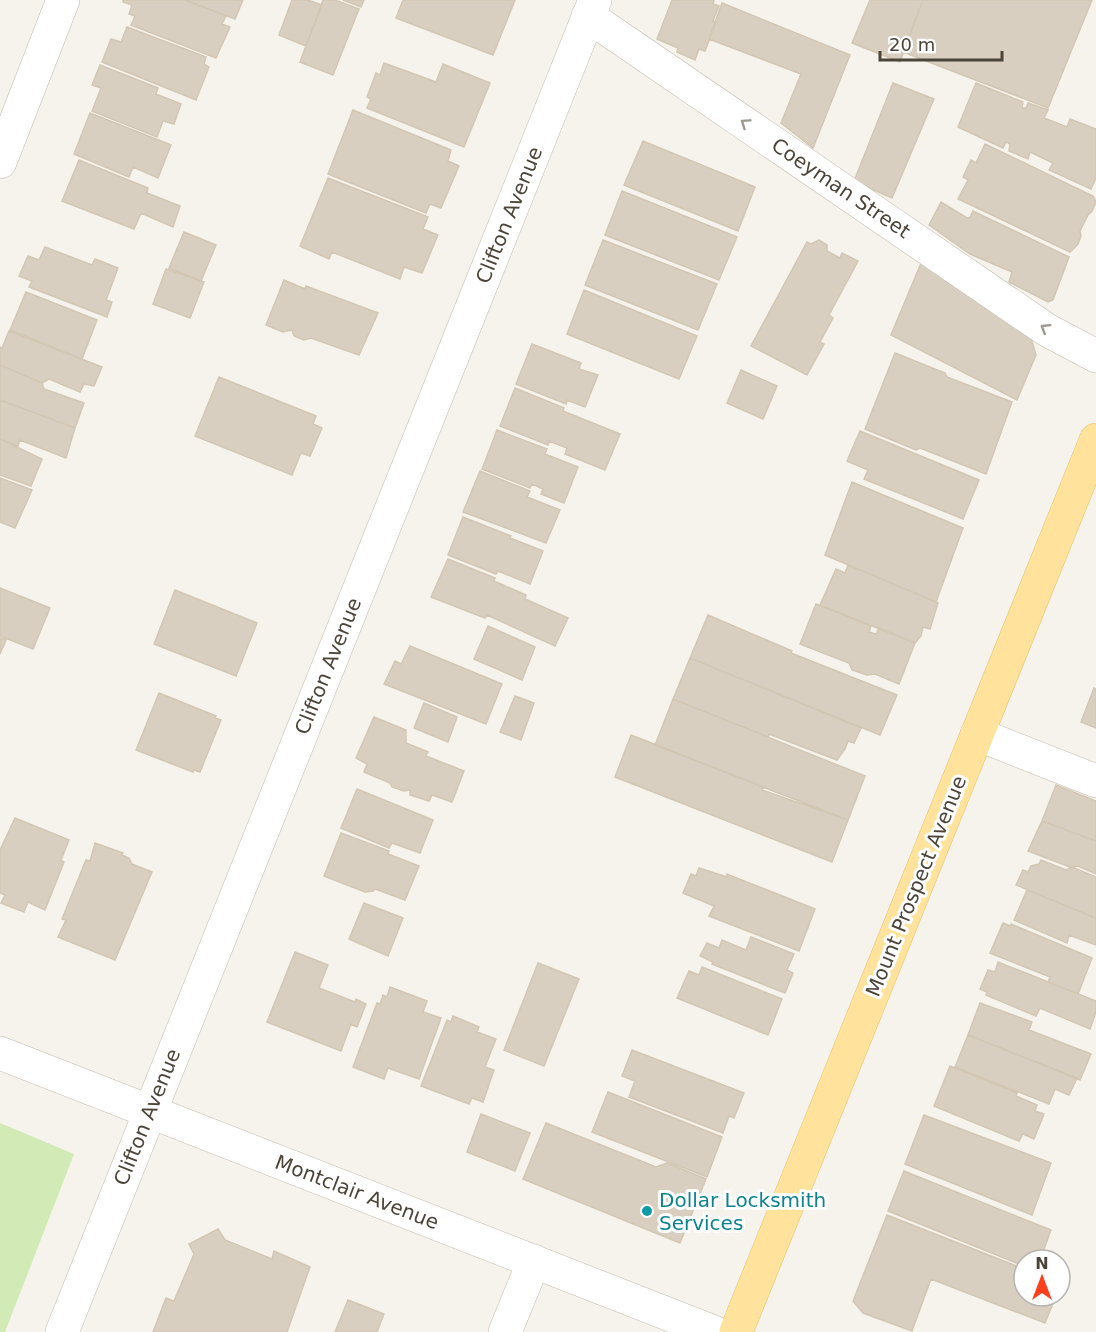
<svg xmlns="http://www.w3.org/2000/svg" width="1096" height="1332" font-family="'DejaVu Sans',sans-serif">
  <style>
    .green { fill: #d2eab5 }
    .building { fill: #d8cfc1; stroke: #d3c7b4; stroke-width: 1.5 }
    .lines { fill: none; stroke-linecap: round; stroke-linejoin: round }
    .minor-casing { stroke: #c2bbae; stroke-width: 34 }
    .major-casing { stroke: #e6c16a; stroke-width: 34 }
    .minor { stroke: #fff; stroke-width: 33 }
    .major { stroke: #ffe39c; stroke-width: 33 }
    .oneway { stroke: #9c9892 }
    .culture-dot { fill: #0f9aa8; stroke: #fff; stroke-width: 2 }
    .labels { text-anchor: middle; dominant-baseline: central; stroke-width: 6; stroke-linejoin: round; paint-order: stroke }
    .street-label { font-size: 20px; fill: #4b4439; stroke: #fff }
    .culture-label { font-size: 20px; fill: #0d838f; stroke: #fff; text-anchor: start }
  </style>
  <rect width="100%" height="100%" fill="#f6f3ec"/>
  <path class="green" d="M 0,1123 L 74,1154 L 5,1332 L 0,1332 Z"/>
  <path class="building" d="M 123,0 L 185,0 L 226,16 L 222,24 L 230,27 L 216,58 L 131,25 L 135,16 L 129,14 L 132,5 L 123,2 Z
    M 185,0 L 243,0 L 235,19 Z
    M 292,0 L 308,0 L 322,5 L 306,46 L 279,35 Z
    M 323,0 L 335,0 L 359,9 L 333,75 L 300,62 Z
    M 343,0 L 364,0 L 361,7 Z
    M 403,0 L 515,0 L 493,55 L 396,18 Z
    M 672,0 L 714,0 L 713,4 L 719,6 L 713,21 L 716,22 L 705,51 L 699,49 L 695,60 L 677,52 L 678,48 L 657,39 Z
    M 870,0 L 923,0 L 900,62 L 852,43 Z
    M 923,0 L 1092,0 L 1048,108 L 903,52 Z
    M 722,3 L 850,55 L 813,148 L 781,123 L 801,74 L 709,39 Z
    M 127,27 L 206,57 L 204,64 L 209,67 L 196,100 L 102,62 L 111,39 L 121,42 Z
    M 384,63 L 436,82 L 443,64 L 490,83 L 464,147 L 367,108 L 371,99 L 367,97 L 376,73 L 380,75 Z
    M 100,65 L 158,88 L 156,94 L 181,104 L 174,124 L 163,121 L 157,137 L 92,111 L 101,88 L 92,85 Z
    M 893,83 L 934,99 L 892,198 L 854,181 Z
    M 976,83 L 1023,102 L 1022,108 L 1026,108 L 1028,103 L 1048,110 L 1044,118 L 1067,127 L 1070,119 L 1096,129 L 1096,178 L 1091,189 L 1049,170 L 1053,163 L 1030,152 L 1028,159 L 1009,151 L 1010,144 L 1006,142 L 1003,148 L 958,127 Z
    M 353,110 L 451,150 L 448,161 L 459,166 L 441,208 L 430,204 L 426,213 L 328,174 Z
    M 90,113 L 171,145 L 158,178 L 133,167 L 129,177 L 74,154 Z
    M 643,141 L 755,187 L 738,231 L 624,185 Z
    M 985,144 L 1093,196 L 1096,202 L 1092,211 L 1088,215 L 1080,231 L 1081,236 L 1078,244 L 1070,252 L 958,199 L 968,180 L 963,177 L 971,160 L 976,163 Z
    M 79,160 L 148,188 L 147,193 L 180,206 L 173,227 L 141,213 L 134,229 L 62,201 Z
    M 328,178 L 428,217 L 423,229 L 438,235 L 422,273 L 404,267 L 400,279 L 332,252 L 329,259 L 300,246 Z
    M 622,191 L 737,237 L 719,280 L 605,235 Z
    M 941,202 L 967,218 L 970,217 L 973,211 L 1069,257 L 1053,300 L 1048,302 L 1009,282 L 1012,272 L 970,254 L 929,225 Z
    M 184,232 L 216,245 L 201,281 L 169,268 Z
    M 603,240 L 717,284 L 698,330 L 585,285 Z
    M 819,240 L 827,245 L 827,251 L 840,258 L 842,253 L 858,261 L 829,315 L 833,318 L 820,342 L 824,344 L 807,375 L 751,346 L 807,242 L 811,244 Z
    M 45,247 L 92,265 L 95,259 L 118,268 L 106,300 L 112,302 L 107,317 L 29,287 L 32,281 L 19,276 L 28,256 L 39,260 Z
    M 922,261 L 1031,338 L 1036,355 L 1017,400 L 891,335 Z
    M 166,269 L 204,282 L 190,318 L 153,304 Z
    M 284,280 L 305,289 L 306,286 L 378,313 L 359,355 L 311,338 L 304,340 L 294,336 L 292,330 L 283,332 L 266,325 Z
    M 584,290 L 697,336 L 679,379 L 567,334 Z
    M 26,292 L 97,320 L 82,359 L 10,330 Z
    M 9,331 L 102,367 L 94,386 L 84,384 L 80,392 L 49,379 L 42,383 L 0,365 L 0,347 L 2,348 Z
    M 532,344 L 581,363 L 579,369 L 598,375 L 585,407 L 567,400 L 566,404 L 516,384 Z
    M 895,353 L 945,373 L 947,377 L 1012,402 L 986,474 L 920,448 L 916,450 L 865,429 Z
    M 0,365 L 42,383 L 44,389 L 84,403 L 75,428 L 0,400 Z
    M 741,370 L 777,386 L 763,419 L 727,403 Z
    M 219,377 L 316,416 L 313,424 L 322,428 L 310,456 L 301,453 L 292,475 L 195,436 Z
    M 515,388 L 564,408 L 563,411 L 620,434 L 605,470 L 565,454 L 567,448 L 549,441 L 548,445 L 500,426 Z
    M 0,400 L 75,428 L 66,458 L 20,440 L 18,446 L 0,439 Z
    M 497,430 L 547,449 L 545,454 L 578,467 L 564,503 L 541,494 L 543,489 L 532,484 L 530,488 L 482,469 Z
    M 860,431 L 979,480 L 963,519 L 864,479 L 868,470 L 847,461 Z
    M 0,439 L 42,459 L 31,486 L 0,475 Z
    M 480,471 L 530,491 L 527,497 L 560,510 L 546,543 L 463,512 Z
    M 0,478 L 32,490 L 15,528 L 0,522 Z
    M 852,482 L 963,528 L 936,602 L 825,555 Z
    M 463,517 L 511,536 L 510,538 L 543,551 L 530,584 L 498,571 L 496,574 L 448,555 Z
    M 448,559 L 495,578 L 494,581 L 526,595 L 525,599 L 568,618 L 555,646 L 487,615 L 485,618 L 431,597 Z
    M 848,565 L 938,603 L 930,629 L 923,627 L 921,636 L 915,643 L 820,605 L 836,569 L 845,573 Z
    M 0,588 L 50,608 L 33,649 L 0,636 Z
    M 175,590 L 257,623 L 236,676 L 154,644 Z
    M 816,604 L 871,626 L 869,632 L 876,634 L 879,628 L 915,643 L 899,684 L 875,674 L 867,675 L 852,670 L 849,663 L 800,644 Z
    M 708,615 L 792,651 L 791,653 L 897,695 L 880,735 L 690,658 Z
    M 488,626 L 535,647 L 522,680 L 474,659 Z
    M 0,638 L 6,640 L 0,654 Z
    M 410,646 L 502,684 L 486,724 L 384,684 L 395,661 L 401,664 Z
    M 690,658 L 861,728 L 854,743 L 848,741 L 845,749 L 837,760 L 769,734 L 768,737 L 673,699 Z
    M 1094,688 L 1096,689 L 1096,728 L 1081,722 Z
    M 159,693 L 216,716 L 215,718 L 221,720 L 200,772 L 194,770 L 193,772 L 136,750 Z
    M 515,696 L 534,703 L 521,740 L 500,732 Z
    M 673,699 L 865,776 L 848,820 L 655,745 Z
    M 424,703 L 457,717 L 448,742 L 414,728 Z
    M 374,717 L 406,730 L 406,743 L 428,752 L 426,756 L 464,771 L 452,802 L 432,795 L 429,801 L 410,795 L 410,790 L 404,791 L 392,787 L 390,783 L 364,772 L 367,764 L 356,758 Z
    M 631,735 L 764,787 L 762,790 L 848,820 L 832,862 L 615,777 Z
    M 1056,785 L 1096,801 L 1096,841 L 1042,821 Z
    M 357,789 L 433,820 L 420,853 L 392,843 L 389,848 L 341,828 Z
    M 15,818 L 69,840 L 61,860 L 64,862 L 45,910 L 28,902 L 24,912 L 1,903 L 5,895 L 0,893 L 0,850 Z
    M 1042,821 L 1096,841 L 1096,874 L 1078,866 L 1070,867 L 1028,851 Z
    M 341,833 L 389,851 L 388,854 L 419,866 L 405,900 L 375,889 L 373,891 L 365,892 L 324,876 Z
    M 95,843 L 123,853 L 122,855 L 129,858 L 132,864 L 152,872 L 115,960 L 58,937 L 66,920 L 62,919 L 86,860 L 90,861 Z
    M 1041,860 L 1066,870 L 1072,867 L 1096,877 L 1096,918 L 1016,885 L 1023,870 L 1028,872 L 1031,866 L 1039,864 Z
    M 699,868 L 727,877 L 727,874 L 815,909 L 799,951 L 709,916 L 714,906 L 683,893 L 691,874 L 696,876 Z
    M 1027,890 L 1096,918 L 1096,945 L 1069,935 L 1067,943 L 1014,920 Z
    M 364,903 L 403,918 L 388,956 L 349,939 Z
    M 1003,923 L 1010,926 L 1011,924 L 1092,958 L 1078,994 L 1048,982 L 1050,977 L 990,953 Z
    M 751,937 L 794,954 L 787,970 L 793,973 L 785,993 L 712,964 L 713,962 L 700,956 L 707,943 L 719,948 L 722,940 L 746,950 Z
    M 295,952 L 328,965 L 319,988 L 355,1002 L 356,999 L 366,1004 L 357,1027 L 351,1024 L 341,1051 L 267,1022 Z
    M 998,962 L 1096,1001 L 1096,1012 L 1090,1029 L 1040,1008 L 1036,1016 L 986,995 L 987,992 L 980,989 L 988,970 L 995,972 Z
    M 538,963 L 579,979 L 544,1066 L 504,1050 Z
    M 702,967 L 782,999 L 768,1035 L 677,998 L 689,971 L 699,975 Z
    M 390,987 L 427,1001 L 423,1012 L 441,1018 L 419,1079 L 388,1068 L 384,1079 L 353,1067 L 377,1003 L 380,1004 L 383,995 L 387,997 Z
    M 980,1003 L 1032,1022 L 1029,1030 L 1091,1054 L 1080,1080 L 968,1035 Z
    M 453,1016 L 479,1027 L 477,1032 L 496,1039 L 485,1067 L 494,1070 L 483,1102 L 472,1098 L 469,1104 L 421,1086 L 447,1020 L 451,1022 Z
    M 968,1035 L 1077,1078 L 1069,1095 L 1055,1089 L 1049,1104 L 955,1067 Z
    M 632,1050 L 744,1093 L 734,1118 L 729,1116 L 723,1133 L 629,1097 L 635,1081 L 622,1076 Z
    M 950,1066 L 1017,1093 L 1016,1096 L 1037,1105 L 1035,1111 L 1044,1114 L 1034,1139 L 1023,1134 L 1019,1141 L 934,1106 Z
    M 608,1092 L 722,1137 L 707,1177 L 592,1132 Z
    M 481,1114 L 530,1133 L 515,1171 L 467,1152 Z
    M 924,1115 L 1051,1163 L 1032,1215 L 905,1164 Z
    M 546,1123 L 656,1167 L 667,1163 L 706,1179 L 680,1243 L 523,1179 Z
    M 904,1171 L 1051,1230 L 1040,1260 L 1024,1260 L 1024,1266 L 888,1211 Z
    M 887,1215 L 1024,1269 L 1024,1296 L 1056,1296 L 1045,1323 L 931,1279 L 912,1331 L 863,1313 L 853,1301 Z
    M 218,1229 L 225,1240 L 272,1259 L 274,1251 L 310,1267 L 287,1332 L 153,1332 L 166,1298 L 174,1301 L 194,1254 L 189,1244 Z
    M 348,1300 L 384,1314 L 377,1332 L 335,1332 Z"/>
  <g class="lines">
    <defs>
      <path id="minor" d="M 588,16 L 1047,330 L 1096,356
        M 0,162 L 63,0
        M 977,734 L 1096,781
        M 0,1053 L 714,1332
        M 62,1332 L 595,0
        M 505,1332 L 534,1261"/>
      <path id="major" d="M 736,1332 L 1096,440"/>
    </defs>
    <use href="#minor" class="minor-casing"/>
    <use href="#major" class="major-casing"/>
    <use href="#minor" class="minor"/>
    <use href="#major" class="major"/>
  </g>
  <defs><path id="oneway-chevron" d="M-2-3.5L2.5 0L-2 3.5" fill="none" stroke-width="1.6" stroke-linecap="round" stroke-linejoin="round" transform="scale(1.5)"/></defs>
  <g class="oneway">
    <use href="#oneway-chevron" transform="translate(745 123) rotate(-146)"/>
    <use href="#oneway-chevron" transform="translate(1045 328) rotate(-148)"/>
  </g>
  <circle class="culture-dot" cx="647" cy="1211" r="6"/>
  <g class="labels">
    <g class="street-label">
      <text transform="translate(841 188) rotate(34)">Coeyman Street</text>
      <text transform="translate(509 215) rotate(-68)">Clifton Avenue</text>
      <text transform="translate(328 666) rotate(-68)">Clifton Avenue</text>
      <text transform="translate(916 886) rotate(-68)">Mount Prospect Avenue</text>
      <text transform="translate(147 1117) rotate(-68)">Clifton Avenue</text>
      <text transform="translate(357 1192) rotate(21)">Montclair Avenue</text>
    </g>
    <g class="culture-label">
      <text x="659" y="1200">Dollar Locksmith<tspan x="659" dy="23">Services</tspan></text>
    </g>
  </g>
  <g transform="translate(1042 1278)"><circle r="28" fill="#ffffff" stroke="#b7b4b0" stroke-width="1.5"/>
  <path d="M0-4.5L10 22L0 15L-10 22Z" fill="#fc3f1d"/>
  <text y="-9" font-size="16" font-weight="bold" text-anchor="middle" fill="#4b4439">N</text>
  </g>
  <path d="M880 51v9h122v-9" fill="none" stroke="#4b4439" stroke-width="3"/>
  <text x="889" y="51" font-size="18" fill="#4b4439" stroke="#ffffff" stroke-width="4.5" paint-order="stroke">20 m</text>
</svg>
